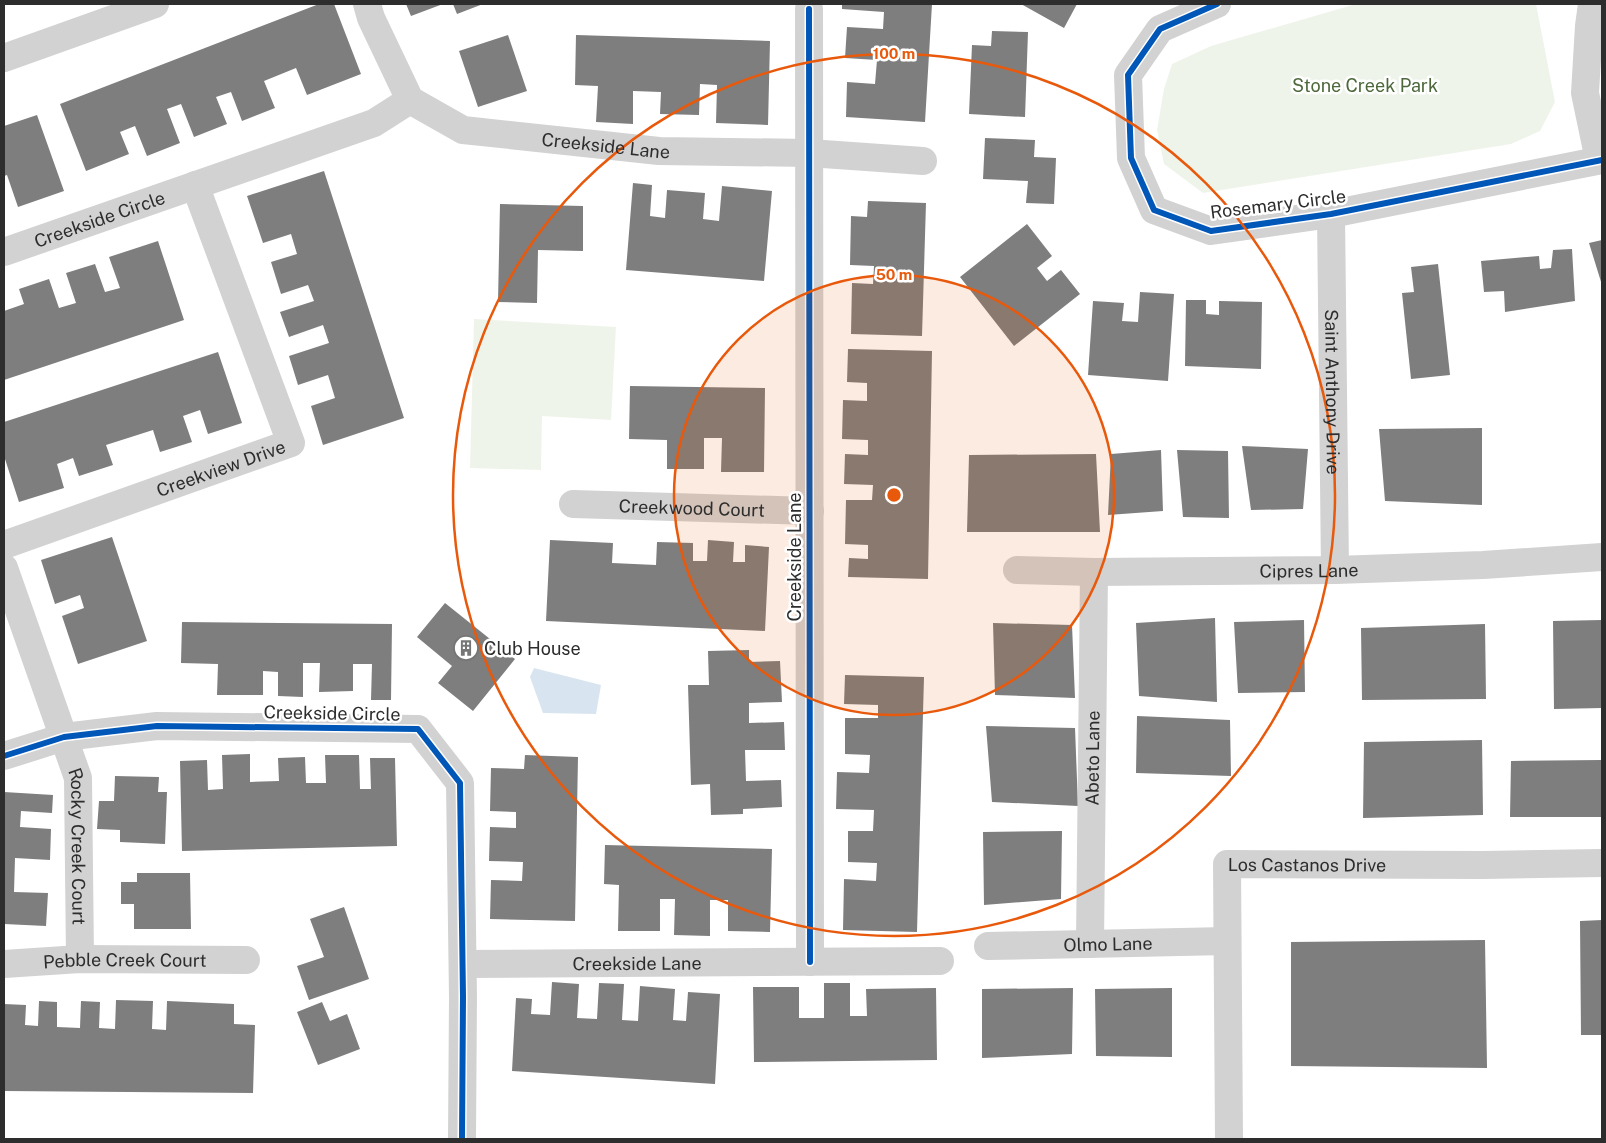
<svg xmlns="http://www.w3.org/2000/svg" width="1606" height="1143" font-family="'Public Sans',sans-serif">
  <style>
    .green { fill: #eff4eb }
    .water { fill: #d8e5f1 }
    .building { fill: #7e7e7e }
    .lines { fill: none; stroke-linecap: round; stroke-linejoin: round }
    .street { stroke: #d2d2d2; stroke-width: 28 }
    .cycleway-casing { stroke: #fff; stroke-width: 9 }
    .cycleway { stroke: #0057b8; stroke-width: 6 }
    .ring { fill: none; stroke: #e8590c; stroke-width: 2.5 }
    .labels { text-anchor: middle; dominant-baseline: central; stroke-width: 5; stroke-linejoin: round; paint-order: stroke }
    .park-label { font-size: 18px; fill: #4d683b; stroke: #fff }
    .street-label { font-size: 18px; fill: #2d2d2d; stroke: #fff }
    .poi-label { font-size: 18px; fill: #2d2d2d; stroke: #fff; text-anchor: start }
    .centre { fill: #e8590c; stroke: #fff; stroke-width: 2.5 }
    .ring-label { font-size: 15px; text-anchor: middle; font-weight: bold; fill: #e8590c; stroke: #fff; stroke-width: 5; stroke-linejoin: round; paint-order: stroke }
  </style>
  <rect width="100%" height="100%" fill="#fff"/>
  <path class="green" d="M 1356,4 L 1536,4 L 1555,102 L 1540,131 L 1511,144 L 1203,193 L 1164,164 L 1157,130 L 1164,89 L 1172,64 L 1211,46 Z
    M 474,319 L 616,327 L 611,420 L 542,416 L 541,470 L 470,468 Z"/>
  <path class="water" d="M 534,668 L 601,685 L 596,714 L 543,713 L 530,677 Z"/>
  <path class="building" d="M 319,4 L 334,4 L 361,74 L 307,95 L 296,68 L 264,81 L 275,108 L 242,121 L 231,92 L 216,97 L 227,124 L 194,137 L 181,104 L 167,109 L 180,143 L 147,156 L 135,126 L 120,132 L 129,154 L 86,171 L 60,104 Z
    M 406,4 L 443,4 L 411,16 Z
    M 453,4 L 483,4 L 457,14 Z
    M 842,4 L 932,4 L 925,122 L 846,117 L 847,82 L 875,84 L 877,60 L 845,58 L 847,27 L 883,29 L 884,12 L 842,9 Z
    M 1021,4 L 1077,4 L 1064,28 Z
    M 992,31 L 1028,32 L 1025,117 L 969,114 L 972,45 L 991,46 Z
    M 508,35 L 527,91 L 478,107 L 459,51 Z
    M 576,35 L 770,41 L 768,125 L 716,123 L 717,85 L 700,84 L 699,115 L 660,114 L 661,92 L 633,91 L 633,124 L 596,122 L 598,86 L 575,85 Z
    M 37,115 L 64,191 L 18,207 L 7,175 L 4,176 L 4,126 Z
    M 985,138 L 1035,140 L 1034,157 L 1056,158 L 1054,204 L 1026,203 L 1028,181 L 983,179 Z
    M 324,171 L 404,418 L 323,445 L 311,406 L 335,398 L 328,375 L 298,385 L 289,356 L 329,343 L 323,325 L 289,337 L 280,312 L 314,301 L 308,285 L 281,294 L 271,262 L 297,254 L 291,234 L 263,243 L 247,196 Z
    M 633,183 L 652,185 L 650,216 L 665,218 L 667,190 L 705,193 L 703,219 L 719,221 L 722,186 L 772,191 L 764,281 L 626,270 Z
    M 868,201 L 926,203 L 922,336 L 851,334 L 852,283 L 873,284 L 874,266 L 850,265 L 851,216 L 867,217 Z
    M 500,204 L 583,206 L 583,251 L 538,250 L 537,303 L 498,302 Z
    M 1027,224 L 1052,256 L 1037,268 L 1047,281 L 1061,270 L 1080,294 L 1014,346 L 960,277 Z
    M 1602,240 L 1602,285 L 1589,243 Z
    M 158,241 L 184,320 L 4,380 L 4,311 L 24,304 L 19,289 L 49,279 L 59,308 L 76,303 L 66,273 L 95,264 L 105,292 L 120,288 L 109,257 Z
    M 1572,249 L 1575,301 L 1505,312 L 1504,291 L 1484,292 L 1481,261 L 1539,256 L 1540,269 L 1551,268 L 1553,250 Z
    M 1438,264 L 1450,375 L 1411,379 L 1402,293 L 1414,292 L 1411,267 Z
    M 1140,292 L 1174,294 L 1168,381 L 1088,375 L 1093,301 L 1124,303 L 1122,321 L 1138,322 Z
    M 1186,300 L 1206,300 L 1206,314 L 1219,315 L 1219,301 L 1262,302 L 1261,369 L 1185,366 Z
    M 848,349 L 932,351 L 928,579 L 848,577 L 849,558 L 868,559 L 868,545 L 845,544 L 846,500 L 872,500 L 873,485 L 844,484 L 845,454 L 868,455 L 868,440 L 842,439 L 843,400 L 867,401 L 867,383 L 847,382 Z
    M 218,352 L 242,423 L 208,434 L 200,410 L 183,416 L 192,442 L 160,452 L 153,430 L 106,445 L 113,465 L 79,476 L 73,458 L 57,464 L 64,488 L 19,502 L 4,456 L 4,422 Z
    M 630,386 L 765,388 L 764,472 L 721,472 L 722,438 L 704,438 L 704,469 L 667,469 L 667,440 L 629,439 Z
    M 1482,428 L 1482,505 L 1385,501 L 1379,429 Z
    M 1242,446 L 1308,449 L 1303,509 L 1251,510 Z
    M 1161,450 L 1163,511 L 1108,515 L 1111,454 Z
    M 1177,450 L 1228,451 L 1229,518 L 1183,517 Z
    M 1096,454 L 1100,532 L 967,532 L 969,455 Z
    M 112,537 L 147,641 L 78,664 L 62,616 L 84,608 L 80,595 L 55,604 L 41,560 Z
    M 550,540 L 613,543 L 612,563 L 656,565 L 657,542 L 693,543 L 693,561 L 707,561 L 708,540 L 734,542 L 733,562 L 745,562 L 745,545 L 769,547 L 765,631 L 546,621 Z
    M 445,603 L 515,659 L 473,711 L 438,683 L 452,666 L 417,637 Z
    M 1215,618 L 1217,702 L 1139,696 L 1136,623 Z
    M 1304,620 L 1305,692 L 1238,693 L 1234,622 Z
    M 1602,620 L 1602,708 L 1554,709 L 1553,621 Z
    M 182,622 L 392,624 L 391,700 L 371,700 L 372,664 L 353,664 L 353,691 L 319,692 L 320,663 L 303,663 L 303,697 L 278,696 L 278,672 L 263,671 L 263,695 L 217,695 L 218,664 L 181,663 Z
    M 993,623 L 1072,625 L 1075,698 L 995,695 Z
    M 1485,624 L 1486,699 L 1362,700 L 1361,628 Z
    M 749,650 L 749,662 L 780,661 L 782,702 L 749,703 L 749,723 L 784,722 L 785,750 L 745,750 L 746,781 L 781,780 L 782,807 L 743,809 L 743,814 L 711,815 L 710,784 L 691,785 L 688,685 L 709,685 L 708,651 Z
    M 845,675 L 924,677 L 917,932 L 843,930 L 844,879 L 876,881 L 877,863 L 848,862 L 848,831 L 873,831 L 874,810 L 836,809 L 837,772 L 869,773 L 870,755 L 845,754 L 845,718 L 878,718 L 878,705 L 844,704 Z
    M 1137,716 L 1230,720 L 1231,776 L 1136,773 Z
    M 986,726 L 1075,728 L 1078,806 L 992,802 Z
    M 1482,740 L 1483,815 L 1363,818 L 1364,742 Z
    M 250,754 L 250,782 L 279,781 L 278,758 L 305,757 L 306,783 L 326,783 L 325,755 L 359,755 L 360,789 L 371,789 L 370,758 L 395,758 L 397,846 L 182,851 L 180,761 L 207,760 L 208,790 L 223,789 L 222,755 Z
    M 525,755 L 578,757 L 575,921 L 490,919 L 491,880 L 522,881 L 523,862 L 489,861 L 490,827 L 516,828 L 516,812 L 490,811 L 491,768 L 524,769 Z
    M 1602,760 L 1602,817 L 1510,817 L 1511,761 Z
    M 115,776 L 159,777 L 158,792 L 167,792 L 165,844 L 120,842 L 120,830 L 97,829 L 99,801 L 114,801 Z
    M 4,792 L 53,795 L 52,813 L 21,811 L 20,827 L 51,829 L 50,860 L 15,858 L 14,892 L 48,893 L 46,926 L 4,924 Z
    M 1062,831 L 1061,899 L 984,905 L 983,832 Z
    M 605,845 L 772,849 L 770,932 L 728,931 L 728,900 L 710,900 L 710,936 L 674,935 L 675,899 L 660,899 L 660,931 L 618,931 L 619,885 L 604,884 Z
    M 137,873 L 190,873 L 191,929 L 134,929 L 134,904 L 121,904 L 121,882 L 137,882 Z
    M 344,907 L 369,979 L 309,1000 L 297,966 L 324,957 L 310,919 Z
    M 1602,920 L 1602,1035 L 1581,1035 L 1580,921 Z
    M 1485,940 L 1487,1068 L 1291,1066 L 1291,942 Z
    M 552,982 L 579,984 L 577,1018 L 597,1019 L 599,983 L 624,984 L 622,1020 L 638,1021 L 640,986 L 675,989 L 673,1020 L 686,1021 L 688,992 L 720,994 L 715,1084 L 512,1071 L 516,998 L 532,999 L 531,1014 L 550,1015 Z
    M 824,983 L 850,983 L 850,1016 L 867,1016 L 866,989 L 936,988 L 937,1060 L 754,1062 L 753,987 L 799,987 L 799,1018 L 824,1018 Z
    M 1073,988 L 1072,1054 L 982,1058 L 982,989 Z
    M 1172,988 L 1172,1057 L 1096,1056 L 1095,989 Z
    M 116,1000 L 153,1001 L 152,1029 L 166,1030 L 167,1001 L 234,1004 L 234,1024 L 255,1025 L 253,1093 L 4,1091 L 4,1004 L 26,1005 L 25,1025 L 38,1026 L 39,1001 L 57,1002 L 57,1027 L 80,1028 L 81,1001 L 100,1002 L 99,1028 L 115,1029 Z
    M 322,1002 L 330,1021 L 347,1014 L 360,1049 L 318,1065 L 297,1012 Z"/>
  <g class="lines">
    <g class="street">
      <path id="s1" d="M 367,4 L 371,18 L 410,100 L 463,130 L 659,151 L 809,153 L 923,161"/>
      <path d="M 1217,4 L 1160,29 L 1128,75 L 1131,158 L 1154,210 L 1211,231 L 1331,214 L 1602,160"/>
      <path d="M 1592,4 L 1589,26 L 1585,93 L 1599,160"/>
      <path d="M 809,9 L 810,962"/>
      <path d="M 4,58 L 155,4"/>
      <path id="s2" d="M 1331,214 L 1335,570"/>
      <path id="s3" d="M 4,252 L 374,123 L 410,100"/>
      <path id="s4" d="M 573,504 L 810,511"/>
      <path id="s5" d="M 4,545 L 291,443 L 195,185"/>
      <path id="s6" d="M 4,568 L 78,778 L 80,959"/>
      <path id="s7" d="M 1017,570 L 1094,572 L 1335,570 L 1483,565 L 1602,557"/>
      <path d="M 4,756 L 64,737 L 157,726 L 418,729 L 460,783 L 463,997 L 462,1139"/>
      <path id="s8" d="M 1090,944 L 1094,572"/>
      <path id="s9" d="M 988,946 L 1227,941"/>
      <path id="s10" d="M 4,964 L 80,959 L 246,960"/>
      <path id="s11" d="M 463,964 L 940,961"/>
      <path id="s12" d="M 1229,1139 L 1227,864 L 1483,865 L 1602,863"/>
    </g>
    <defs>
      <path id="cycleway" d="M 1217,4 L 1160,29 L 1128,75 L 1131,158 L 1154,210 L 1211,231 L 1331,214 L 1602,160
        M 809,9 L 810,962
        M 4,756 L 64,737 L 157,726 L 418,729 L 460,783 L 463,997 L 462,1139"/>
    </defs>
    <use href="#cycleway" class="cycleway-casing"/>
    <use href="#cycleway" class="cycleway"/>
  </g>
  <circle cx="894" cy="495" r="220" fill="#e8590c" fill-opacity=".12"/>
  <g class="ring">
    <circle cx="894" cy="495" r="220"/>
    <circle cx="894" cy="495" r="441"/>
  </g>
  <defs>
    <symbol id="building-ring" viewBox="-11 -11 22 22"><circle r="9.5" fill="#fff" stroke="#767676" stroke-width="1.5"/><path d="M-4-6H4V6H1V3H-1V6H-4ZM-2.5-4.3h1.7v1.8h-1.7ZM.8-4.3h1.7v1.8H.8ZM-2.5-1h1.7V.8h-1.7ZM.8-1h1.7V.8H.8Z" fill="#767676"/></symbol>
  </defs>
  <g fill-rule="evenodd">
    <use href="#building-ring" x="452" y="634" width="28" height="28"/>
  </g>
  <g class="labels">
    <g class="park-label">
      <text x="1365" y="85">Stone Creek Park</text>
    </g>
    <g class="street-label">
      <text stroke="none"><textPath href="#s1" startOffset="310">Creekside Lane</textPath></text>
      <text transform="translate(1278 204) rotate(-7)">Rosemary Circle</text>
      <text stroke="none"><textPath href="#s3" startOffset="101">Creekside Circle</textPath></text>
      <text stroke="none"><textPath href="#s2" startOffset="178">Saint Anthony Drive</textPath></text>
      <text stroke="none"><textPath href="#s5" startOffset="230">Creekview Drive</textPath></text>
      <text stroke="none"><textPath href="#s4" startOffset="119">Creekwood Court</textPath></text>
      <text transform="translate(794 557) rotate(-90)">Creekside Lane</text>
      <text stroke="none"><textPath href="#s7" startOffset="292">Cipres Lane</textPath></text>
      <text transform="translate(332 713) rotate(1)">Creekside Circle</text>
      <text stroke="none"><textPath href="#s8" startOffset="186">Abeto Lane</textPath></text>
      <text stroke="none"><textPath href="#s6" startOffset="291">Rocky Creek Court</textPath></text>
      <text stroke="none"><textPath href="#s12" startOffset="355">Los Castanos Drive</textPath></text>
      <text stroke="none"><textPath href="#s9" startOffset="120">Olmo Lane</textPath></text>
      <text stroke="none"><textPath href="#s10" startOffset="121">Pebble Creek Court</textPath></text>
      <text stroke="none"><textPath href="#s11" startOffset="174">Creekside Lane</textPath></text>
    </g>
    <g class="poi-label">
      <text x="484" y="648">Club House</text>
    </g>
  </g>
  <circle cx="894" cy="495" r="8" class="centre"/>
  <g class="ring-label">
    <text x="894" y="59">100 m</text>
    <text x="894" y="280">50 m</text>
  </g>
  <rect width="1606" height="1143" fill="none" stroke="#2d2d2d" stroke-width="10"/>
</svg>
